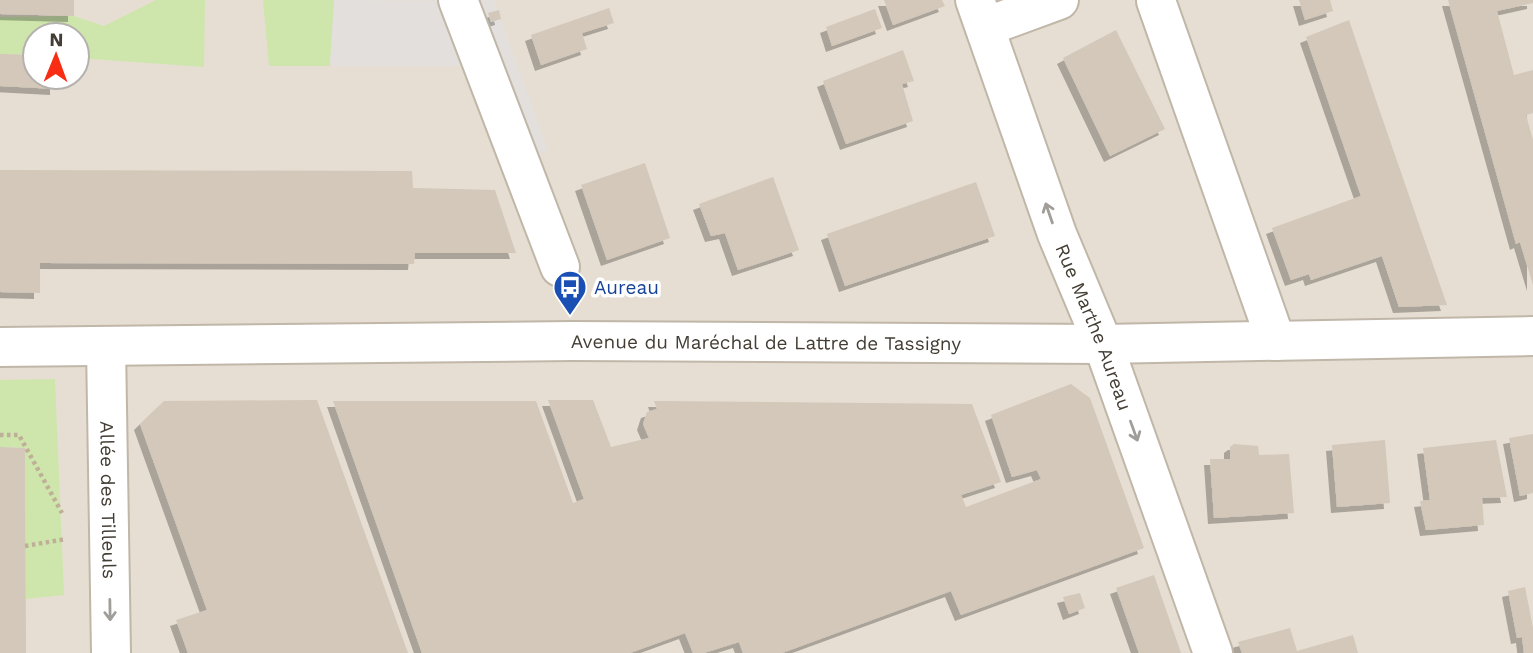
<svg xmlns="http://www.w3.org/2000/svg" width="1533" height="653" font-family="'Work Sans',sans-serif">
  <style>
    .residential { fill: #e6ded2; fill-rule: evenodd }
    .green { fill: #cee6ac }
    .parking { fill: #e2dfdc }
    .building { fill: #d3c8b9; filter: url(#shadow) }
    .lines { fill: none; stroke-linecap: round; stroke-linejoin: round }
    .minor-casing { stroke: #c0b7a9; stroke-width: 42 }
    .path { stroke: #bfaf98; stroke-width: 4.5; stroke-dasharray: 3.5 3.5; stroke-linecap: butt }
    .minor { stroke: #fff; stroke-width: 38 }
    .oneway { stroke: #a19e9a }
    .labels { text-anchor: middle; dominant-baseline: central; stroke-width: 7; stroke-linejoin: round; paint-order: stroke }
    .transit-label { font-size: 19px; fill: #164399; stroke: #fff; text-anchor: start }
    .street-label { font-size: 19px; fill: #433d34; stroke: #fff }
  </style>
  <defs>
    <filter id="shadow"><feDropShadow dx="-6" dy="6" stdDeviation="0" flood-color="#0004"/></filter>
  </defs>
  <rect width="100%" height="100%" fill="#f2ede3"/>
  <path class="residential" d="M 0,0 L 1533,0 L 1533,653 L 0,653 ZM 35,35 L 77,35 L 77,77 L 35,77 Z"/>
  <path class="green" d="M 156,0 L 205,0 L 204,67 L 77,58 L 77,35 L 35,35 L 35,55 L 0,54 L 0,17 L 74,16 L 104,26 Z
    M 263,0 L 334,0 L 330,66 L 269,66 Z
    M 55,379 L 64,595 L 26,599 L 25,448 L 0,447 L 0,380 Z"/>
  <path class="parking" d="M 334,0 L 446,1 L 465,66 L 330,66 Z
    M 473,0 L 494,0 L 548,150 L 530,160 Z"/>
  <path class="building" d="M 0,0 L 74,0 L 74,16 L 0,14 Z
    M 884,0 L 942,0 L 945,6 L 893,25 Z
    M 1299,0 L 1330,0 L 1333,11 L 1305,20 Z
    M 1448,0 L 1533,0 L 1533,3 L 1497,11 L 1514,75 L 1533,70 L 1533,113 L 1526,115 L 1533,140 L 1533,285 L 1520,242 L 1516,244 Z
    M 609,8 L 614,23 L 582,33 L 587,49 L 541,65 L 531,35 Z
    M 875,9 L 882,28 L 832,46 L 826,27 Z
    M 499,10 L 501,19 L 491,22 L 488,13 Z
    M 1349,20 L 1378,106 L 1447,305 L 1399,307 L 1382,256 L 1311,280 L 1309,274 L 1291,280 L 1272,228 L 1361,196 L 1306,37 Z
    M 1116,30 L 1165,129 L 1110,156 L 1063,58 Z
    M 903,50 L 914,81 L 902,84 L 913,121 L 846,144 L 823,81 Z
    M 0,54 L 35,55 L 35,77 L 56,77 L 56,89 L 0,86 Z
    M 645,163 L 670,238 L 607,260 L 581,185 Z
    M 0,170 L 412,171 L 413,188 L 495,190 L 516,253 L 415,253 L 414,264 L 40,263 L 40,293 L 0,292 Z
    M 773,177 L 799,250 L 738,270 L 725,233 L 711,236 L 699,204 Z
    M 976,182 L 995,236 L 845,286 L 827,234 Z
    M 1071,384 L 1090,398 L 1144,548 L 961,615 L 951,591 L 782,653 L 743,653 L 739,642 L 704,653 L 693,653 L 685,633 L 630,653 L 422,653 L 333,401 L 536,401 L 573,503 L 584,499 L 548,400 L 593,400 L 611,447 L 649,438 L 643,424 L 647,412 L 657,409 L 654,401 L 972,404 L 1001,482 L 961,495 L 966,507 L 1041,479 L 1037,470 L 1012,477 L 991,415 Z
    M 317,400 L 408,653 L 188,653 L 176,620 L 207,610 L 140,424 L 164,401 Z
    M 1533,434 L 1533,493 L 1520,496 L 1509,438 Z
    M 1385,440 L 1390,503 L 1337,507 L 1332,445 Z
    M 1496,440 L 1507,497 L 1482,498 L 1484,525 L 1426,530 L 1420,501 L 1430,500 L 1423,448 Z
    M 1234,444 L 1258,446 L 1259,455 L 1289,454 L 1294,513 L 1214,518 L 1210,459 L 1230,459 L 1230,447 Z
    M 0,447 L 25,448 L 26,653 L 0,653 Z
    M 1154,575 L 1181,653 L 1139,653 L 1116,588 Z
    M 1525,587 L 1533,628 L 1533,653 L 1524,653 L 1522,637 L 1517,638 L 1508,591 Z
    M 1080,593 L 1085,608 L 1069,614 L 1063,597 Z
    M 1290,628 L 1297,651 L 1353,635 L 1358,653 L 1242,653 L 1238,642 Z"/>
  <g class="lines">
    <defs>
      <g id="minor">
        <path d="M 458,0 L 560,267"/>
        <path id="s1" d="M 975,0 L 1057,234 L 1103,344 L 1213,653"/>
        <path d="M 1156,1 L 1276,341"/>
        <path d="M 985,27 L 1059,0"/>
        <path id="s2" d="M 106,346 L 111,653"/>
        <path id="s3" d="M 0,347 L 572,341 L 1103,344 L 1533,336"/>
      </g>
    </defs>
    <use href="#minor" class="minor-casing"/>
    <path class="path" d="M 0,435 L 19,435 L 62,513
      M 25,546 L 66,539"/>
    <use href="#minor" class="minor"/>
  </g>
  <defs><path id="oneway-shaft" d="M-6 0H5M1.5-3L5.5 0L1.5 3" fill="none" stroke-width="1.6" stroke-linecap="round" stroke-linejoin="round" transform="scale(1.75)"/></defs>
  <g class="oneway">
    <use href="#oneway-shaft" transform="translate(1049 213) rotate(-109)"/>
    <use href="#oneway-shaft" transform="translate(1134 431) rotate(70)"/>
    <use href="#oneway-shaft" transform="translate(110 610) rotate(89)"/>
  </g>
  <defs>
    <symbol id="bus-pin" viewBox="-11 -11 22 30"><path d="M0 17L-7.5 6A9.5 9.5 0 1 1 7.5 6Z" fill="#1a4fb4" stroke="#fff"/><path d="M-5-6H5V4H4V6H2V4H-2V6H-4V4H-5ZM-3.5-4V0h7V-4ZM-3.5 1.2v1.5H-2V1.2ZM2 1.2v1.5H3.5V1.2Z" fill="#fff"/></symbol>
  </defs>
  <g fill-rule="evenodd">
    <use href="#bus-pin" x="551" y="268" width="38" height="52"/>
  </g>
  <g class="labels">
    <g class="transit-label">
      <text x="594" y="287">Aureau</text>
    </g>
    <g class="street-label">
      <text stroke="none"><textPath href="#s1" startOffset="348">Rue Marthe Aureau</textPath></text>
      <text stroke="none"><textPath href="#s3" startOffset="766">Avenue du Maréchal de Lattre de Tassigny</textPath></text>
      <text stroke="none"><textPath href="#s2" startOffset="154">Allée des Tilleuls</textPath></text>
    </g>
  </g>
  <g transform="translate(56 56) rotate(1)"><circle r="33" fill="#ffffff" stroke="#b4b1ae" stroke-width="2"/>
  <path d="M0-5L12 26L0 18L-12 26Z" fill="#f92d14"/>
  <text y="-10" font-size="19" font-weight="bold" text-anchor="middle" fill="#433d34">N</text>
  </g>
</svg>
